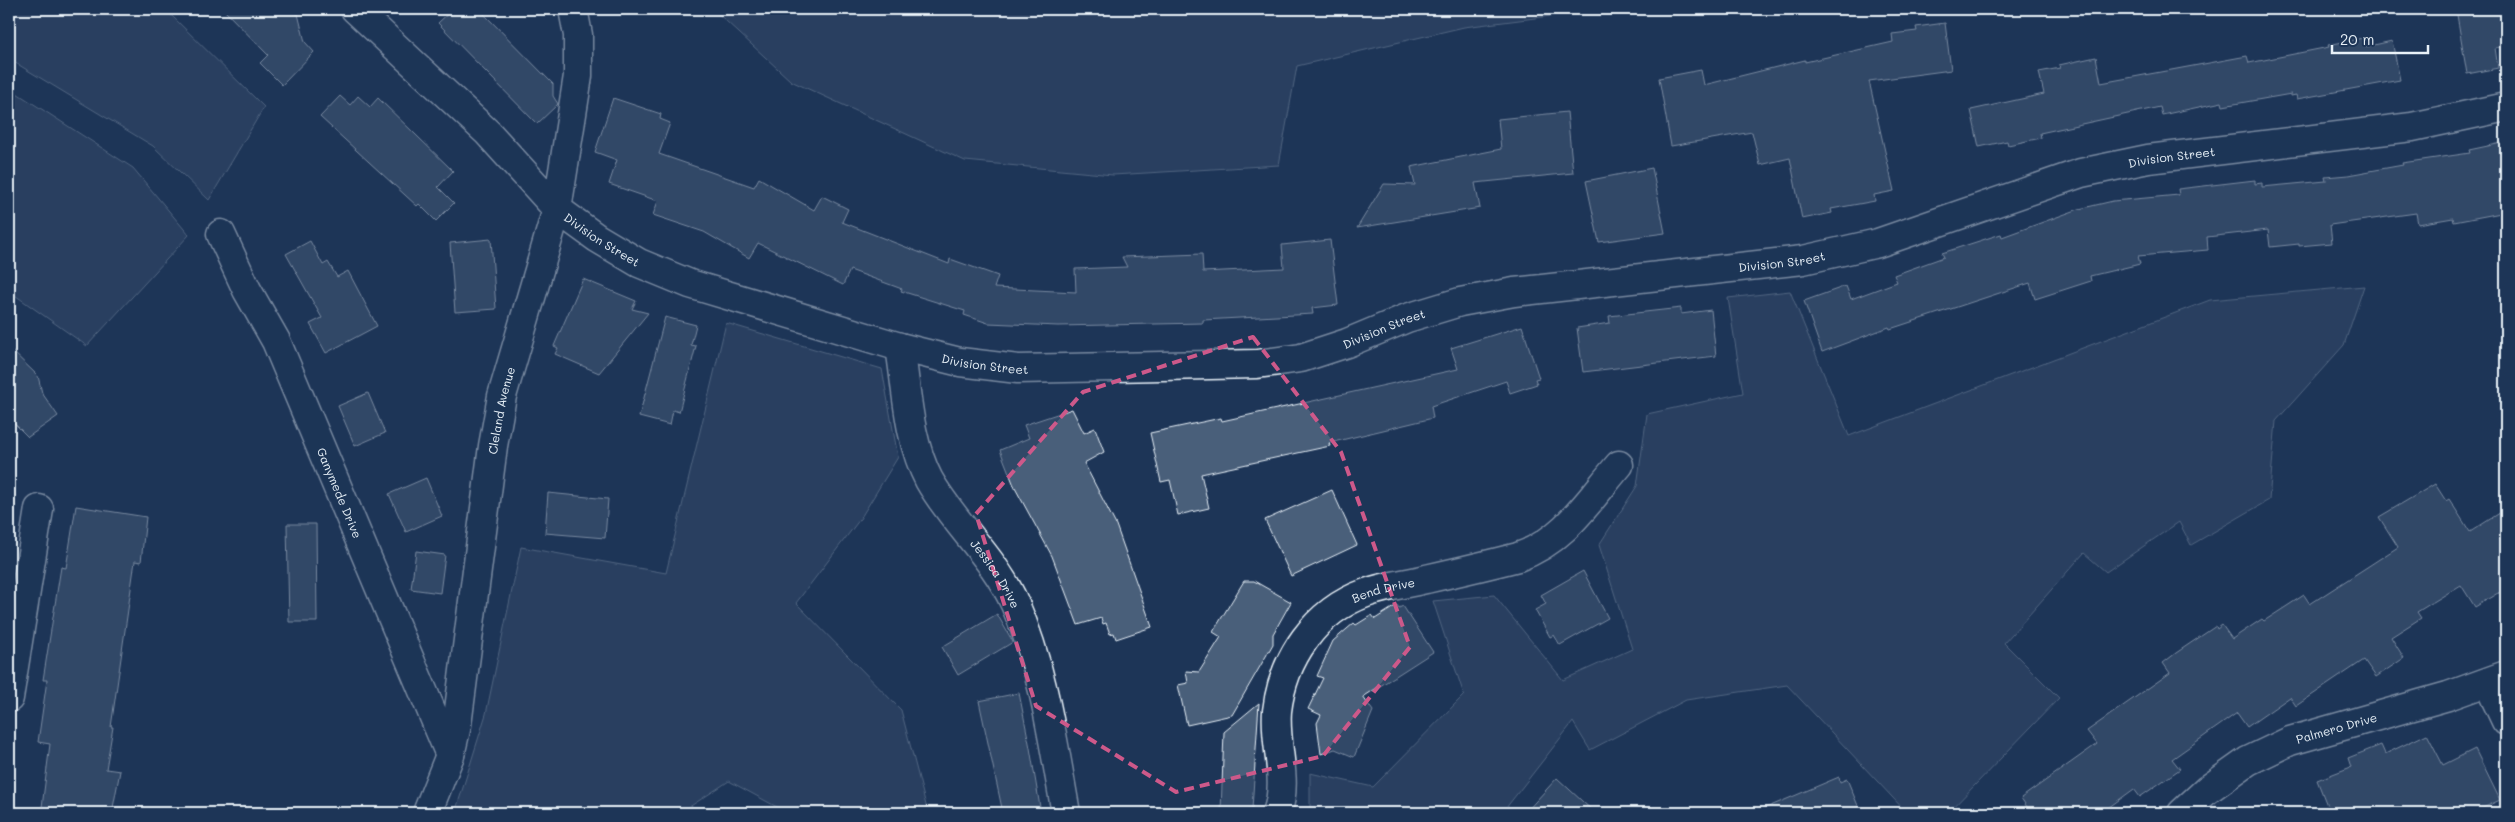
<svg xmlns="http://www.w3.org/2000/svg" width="2515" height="822" font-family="Mali,sans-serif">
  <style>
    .green { fill: #374d6c; stroke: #909fb2 }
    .building { fill: #495e7a; stroke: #e8f1f8 }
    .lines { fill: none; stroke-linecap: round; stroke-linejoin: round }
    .street-casing { stroke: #e8f1f8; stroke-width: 31 }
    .secondary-casing { stroke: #e8f1f8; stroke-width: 31 }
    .street { stroke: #1d3557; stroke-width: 28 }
    .secondary { stroke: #1d3557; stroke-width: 28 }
    .marked { fill: none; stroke: #cd598a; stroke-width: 4; stroke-dasharray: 10 6; stroke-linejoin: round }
    .labels { text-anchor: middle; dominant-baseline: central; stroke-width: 5; stroke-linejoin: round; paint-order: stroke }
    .street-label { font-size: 12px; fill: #e8f1f8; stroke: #1d3557 }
  </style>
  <rect width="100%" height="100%" fill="#1d3557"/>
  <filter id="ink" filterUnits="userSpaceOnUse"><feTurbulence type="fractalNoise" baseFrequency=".02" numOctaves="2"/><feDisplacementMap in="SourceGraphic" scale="10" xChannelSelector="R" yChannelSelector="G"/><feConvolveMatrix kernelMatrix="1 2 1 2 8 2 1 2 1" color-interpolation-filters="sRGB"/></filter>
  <g filter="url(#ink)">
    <path class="green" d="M 9,9 L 165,9 L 264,107 L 209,200 L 153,146 L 9,59 Z
      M 713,9 L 1606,9 L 1464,27 L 1297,66 L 1279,165 L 1113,175 L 965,161 L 791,81 Z
      M 9,88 L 133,168 L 189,235 L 87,346 L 9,291 Z
      M 2364,286 L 2344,345 L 2276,421 L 2269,500 L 2191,545 L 2179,522 L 2106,572 L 2084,553 L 2004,643 L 2059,698 L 1948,813 L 1907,813 L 1787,685 L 1686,700 L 1590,750 L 1573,722 L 1502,813 L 1310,813 L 1310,773 L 1373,787 L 1464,695 L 1433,601 L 1494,595 L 1563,680 L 1632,649 L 1599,545 L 1637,486 L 1647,414 L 1743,393 L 1728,298 L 1790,291 L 1849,436 L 2210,300 Z
      M 726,323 L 882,369 L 898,457 L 860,519 L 796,603 L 901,710 L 928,813 L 788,813 L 729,781 L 680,813 L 455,813 L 486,714 L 521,547 L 666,573 Z"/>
    <path class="building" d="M 223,9 L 282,9 L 298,14 L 305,42 L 314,52 L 282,85 L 260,63 L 268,55 Z
      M 453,9 L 479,9 L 553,84 L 553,96 L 558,104 L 537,124 L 438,23 Z
      M 2456,9 L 2506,9 L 2506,46 L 2495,48 L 2498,68 L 2467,74 Z
      M 1945,23 L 1951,70 L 1869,81 L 1894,191 L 1874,195 L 1875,201 L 1831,209 L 1832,213 L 1802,219 L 1790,158 L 1760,165 L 1752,132 L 1671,146 L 1659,78 L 1701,70 L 1704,85 L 1805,60 L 1805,62 L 1893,42 L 1892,34 L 1917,31 L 1916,27 Z
      M 2363,38 L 2365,47 L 2392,41 L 2400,80 L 2297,99 L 2296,95 L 2291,96 L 2291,94 L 2223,106 L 2222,102 L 2162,115 L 2160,107 L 2040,133 L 2041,138 L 2008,145 L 2007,141 L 1979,147 L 1971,110 L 2044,94 L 2039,72 L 2060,68 L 2059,65 L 2096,57 L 2101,83 L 2247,56 L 2249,63 L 2329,47 L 2328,45 Z
      M 340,96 L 350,105 L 358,96 L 370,107 L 378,98 L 453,171 L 438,187 L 454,203 L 436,221 L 419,204 L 417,206 L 320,117 Z
      M 613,98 L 661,114 L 660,119 L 670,123 L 659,154 L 754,187 L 759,178 L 814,210 L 822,196 L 848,209 L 842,222 L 949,264 L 950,259 L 998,276 L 994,288 L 1076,292 L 1075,269 L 1127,267 L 1122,257 L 1202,254 L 1203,272 L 1284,268 L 1282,245 L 1330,240 L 1338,305 L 1312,308 L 1313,314 L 1203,320 L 1203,323 L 1058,326 L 988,323 L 964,315 L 965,311 L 901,291 L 902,289 L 850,270 L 843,285 L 758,243 L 749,258 L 704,232 L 653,215 L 658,201 L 609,184 L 617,160 L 595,152 Z
      M 1567,112 L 1573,173 L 1475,183 L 1480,208 L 1357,228 L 1384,184 L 1415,185 L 1411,167 L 1501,149 L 1498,119 Z
      M 2502,143 L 2506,164 L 2506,212 L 2454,222 L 2453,218 L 2418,224 L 2416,213 L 2330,225 L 2332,243 L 2299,246 L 2299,244 L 2270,247 L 2268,230 L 2207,237 L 2208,250 L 2138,256 L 2140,264 L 2090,276 L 2091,281 L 2035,299 L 2030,283 L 1890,329 L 1889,327 L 1822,352 L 1804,301 L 1846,286 L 1851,299 L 1897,282 L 1894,275 L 1944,257 L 1942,253 L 2001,234 L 2002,237 L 2079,209 L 2113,201 L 2179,195 L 2178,189 L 2255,180 L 2255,184 L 2262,183 L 2262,187 L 2326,181 L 2325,177 L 2348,175 L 2403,165 L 2402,163 L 2470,153 L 2469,150 Z
      M 1652,168 L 1665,233 L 1599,242 L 1586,181 Z
      M 491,239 L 496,309 L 455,312 L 450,243 Z
      M 310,241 L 323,265 L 328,262 L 337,277 L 348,271 L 377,326 L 326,353 L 310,324 L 322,318 L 286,254 Z
      M 583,279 L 636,301 L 632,309 L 648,313 L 599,373 L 555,354 L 558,348 L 554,346 Z
      M 1681,308 L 1681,314 L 1711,310 L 1716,356 L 1583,372 L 1577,328 L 1610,323 L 1609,316 Z
      M 665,317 L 696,325 L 691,345 L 696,346 L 679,412 L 673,410 L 670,425 L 639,417 Z
      M 1522,326 L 1539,378 L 1535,379 L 1537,384 L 1510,393 L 1506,381 L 1431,406 L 1433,418 L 1329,443 L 1330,446 L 1201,474 L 1209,508 L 1178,515 L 1170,480 L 1161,482 L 1150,433 L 1221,418 L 1222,421 L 1458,369 L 1451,348 Z
      M 9,348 L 38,376 L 42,393 L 58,416 L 28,437 L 9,418 Z
      M 368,393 L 385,433 L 355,446 L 338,406 Z
      M 1072,409 L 1084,433 L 1095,428 L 1104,452 L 1084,463 L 1116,525 L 1152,627 L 1116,639 L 1114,633 L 1110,634 L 1106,623 L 1103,624 L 1101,618 L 1078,625 L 1052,556 L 1015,488 L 1000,450 L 1029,438 L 1024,425 Z
      M 426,478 L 442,516 L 406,532 L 389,494 Z
      M 2435,484 L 2446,501 L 2449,499 L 2470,532 L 2506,509 L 2506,588 L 2475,607 L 2461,585 L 2417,612 L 2421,618 L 2391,637 L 2404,658 L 2376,677 L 2364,660 L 2296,706 L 2290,697 L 2247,727 L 2237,713 L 2172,759 L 2180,769 L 2140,797 L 2134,789 L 2101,813 L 2031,813 L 2021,798 L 2097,744 L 2087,731 L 2170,673 L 2163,663 L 2176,653 L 2216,626 L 2217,629 L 2222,625 L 2232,639 L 2262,619 L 2264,621 L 2304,595 L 2310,604 L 2398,547 L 2379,517 Z
      M 1332,490 L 1357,545 L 1291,576 L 1265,520 Z
      M 548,493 L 608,499 L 605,538 L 545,533 Z
      M 76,506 L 146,517 L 141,562 L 135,561 L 111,727 L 113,727 L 106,769 L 120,771 L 112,813 L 88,813 L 42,807 L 50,744 L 38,742 L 47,680 L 43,680 L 61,567 L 66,568 Z
      M 287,524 L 316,524 L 317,622 L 289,622 Z
      M 416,551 L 445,555 L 440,593 L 411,589 Z
      M 1583,571 L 1608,618 L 1560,645 L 1554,635 L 1550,637 L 1535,610 L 1546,604 L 1541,595 Z
      M 1244,581 L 1254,581 L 1291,602 L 1273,634 L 1273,644 L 1232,715 L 1187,725 L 1178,685 L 1188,683 L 1186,671 L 1199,672 L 1221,637 L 1213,632 Z
      M 1397,605 L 1399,608 L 1403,606 L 1433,652 L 1363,697 L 1373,711 L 1354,757 L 1335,749 L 1321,754 L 1317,723 L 1321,715 L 1308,709 L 1323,678 L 1317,676 L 1333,641 L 1354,623 L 1356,625 L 1372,615 L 1375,619 Z
      M 997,614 L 1013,642 L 958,675 L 942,647 Z
      M 1019,693 L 1030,748 L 1041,813 L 1003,813 L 979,701 Z
      M 1259,703 L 1252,809 L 1221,812 L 1224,732 Z
      M 2427,734 L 2443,765 L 2475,749 L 2500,800 L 2472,813 L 2330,813 L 2317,780 L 2351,767 L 2348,758 L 2381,745 L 2385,754 Z
      M 1839,777 L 1840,782 L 1847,779 L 1861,813 L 1754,813 Z
      M 1557,778 L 1595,813 L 1525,813 Z"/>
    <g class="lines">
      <defs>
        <g id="street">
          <path id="s1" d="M 221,234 L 247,290 L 276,341 L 450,755"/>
          <path id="s2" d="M 900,347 C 907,390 908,440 929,480 C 954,524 994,557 1015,604 C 1044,670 1053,742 1066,813"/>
          <path d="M 2488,683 L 2506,721"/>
          <path d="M 9,698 L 39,509"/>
          <path id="s3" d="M 427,813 L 450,755 L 457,725 L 493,446 L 502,396 L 557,209 L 578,76 L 578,35 L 573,9"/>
          <path id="s4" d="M 1277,813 C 1289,780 1274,745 1277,711 C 1283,659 1315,611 1366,593 C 1385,586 1406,584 1426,579 C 1457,572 1487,565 1518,557 C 1564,541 1588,501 1619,465"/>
          <path id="s5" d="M 2182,813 L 2207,790 L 2248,761 L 2290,741 L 2448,696 L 2506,675"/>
        </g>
        <g id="secondary">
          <path id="s6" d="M 355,9 L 488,133 L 557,209 L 597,238 L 639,263 L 690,284 L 900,347 L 960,362 L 1018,369 L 1257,364 L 1301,358 L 1347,343 L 1407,318 L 1460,302 L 1514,292 L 1803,260 L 1878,243 L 2081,173 L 2148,159 L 2412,127 L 2506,107"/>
        </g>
      </defs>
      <use href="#street" class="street-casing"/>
      <use href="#secondary" class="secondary-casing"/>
      <use href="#street" class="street"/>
      <use href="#secondary" class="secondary"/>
    </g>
  </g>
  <path d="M0 0H2515V822H0ZM 1253,337 L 1341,452 L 1410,647 L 1323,756 L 1176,792 L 1036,706 L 976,514 L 1083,392 Z" fill="#1d3557" fill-opacity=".55" fill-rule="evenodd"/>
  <path class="marked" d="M 1253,337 L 1341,452 L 1410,647 L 1323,756 L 1176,792 L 1036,706 L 976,514 L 1083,392 Z"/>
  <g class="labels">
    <g class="street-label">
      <text stroke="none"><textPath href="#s6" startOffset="1959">Division Street</textPath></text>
      <text stroke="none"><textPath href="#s6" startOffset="339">Division Street</textPath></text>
      <text stroke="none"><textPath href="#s6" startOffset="1554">Division Street</textPath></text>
      <text stroke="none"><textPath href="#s6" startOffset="1149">Division Street</textPath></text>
      <text stroke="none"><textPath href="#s6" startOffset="744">Division Street</textPath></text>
      <text stroke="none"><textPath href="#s3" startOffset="411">Cleland Avenue</textPath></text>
      <text stroke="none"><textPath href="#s1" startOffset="285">Ganymede Drive</textPath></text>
      <text stroke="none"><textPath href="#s2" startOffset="252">Jessica Drive</textPath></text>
      <text stroke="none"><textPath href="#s4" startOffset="276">Bend Drive</textPath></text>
      <text stroke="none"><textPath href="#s5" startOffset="179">Palmero Drive</textPath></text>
    </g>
  </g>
  <rect width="2515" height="822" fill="none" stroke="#1d3557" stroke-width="30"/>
  <rect x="15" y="15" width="2485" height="792" fill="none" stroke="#e8f1f8" stroke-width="2" filter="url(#ink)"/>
  <path d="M2332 45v8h96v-8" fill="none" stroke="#e8f1f8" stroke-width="2.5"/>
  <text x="2340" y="45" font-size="15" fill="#e8f1f8" stroke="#1d3557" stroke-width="4" paint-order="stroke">20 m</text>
</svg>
